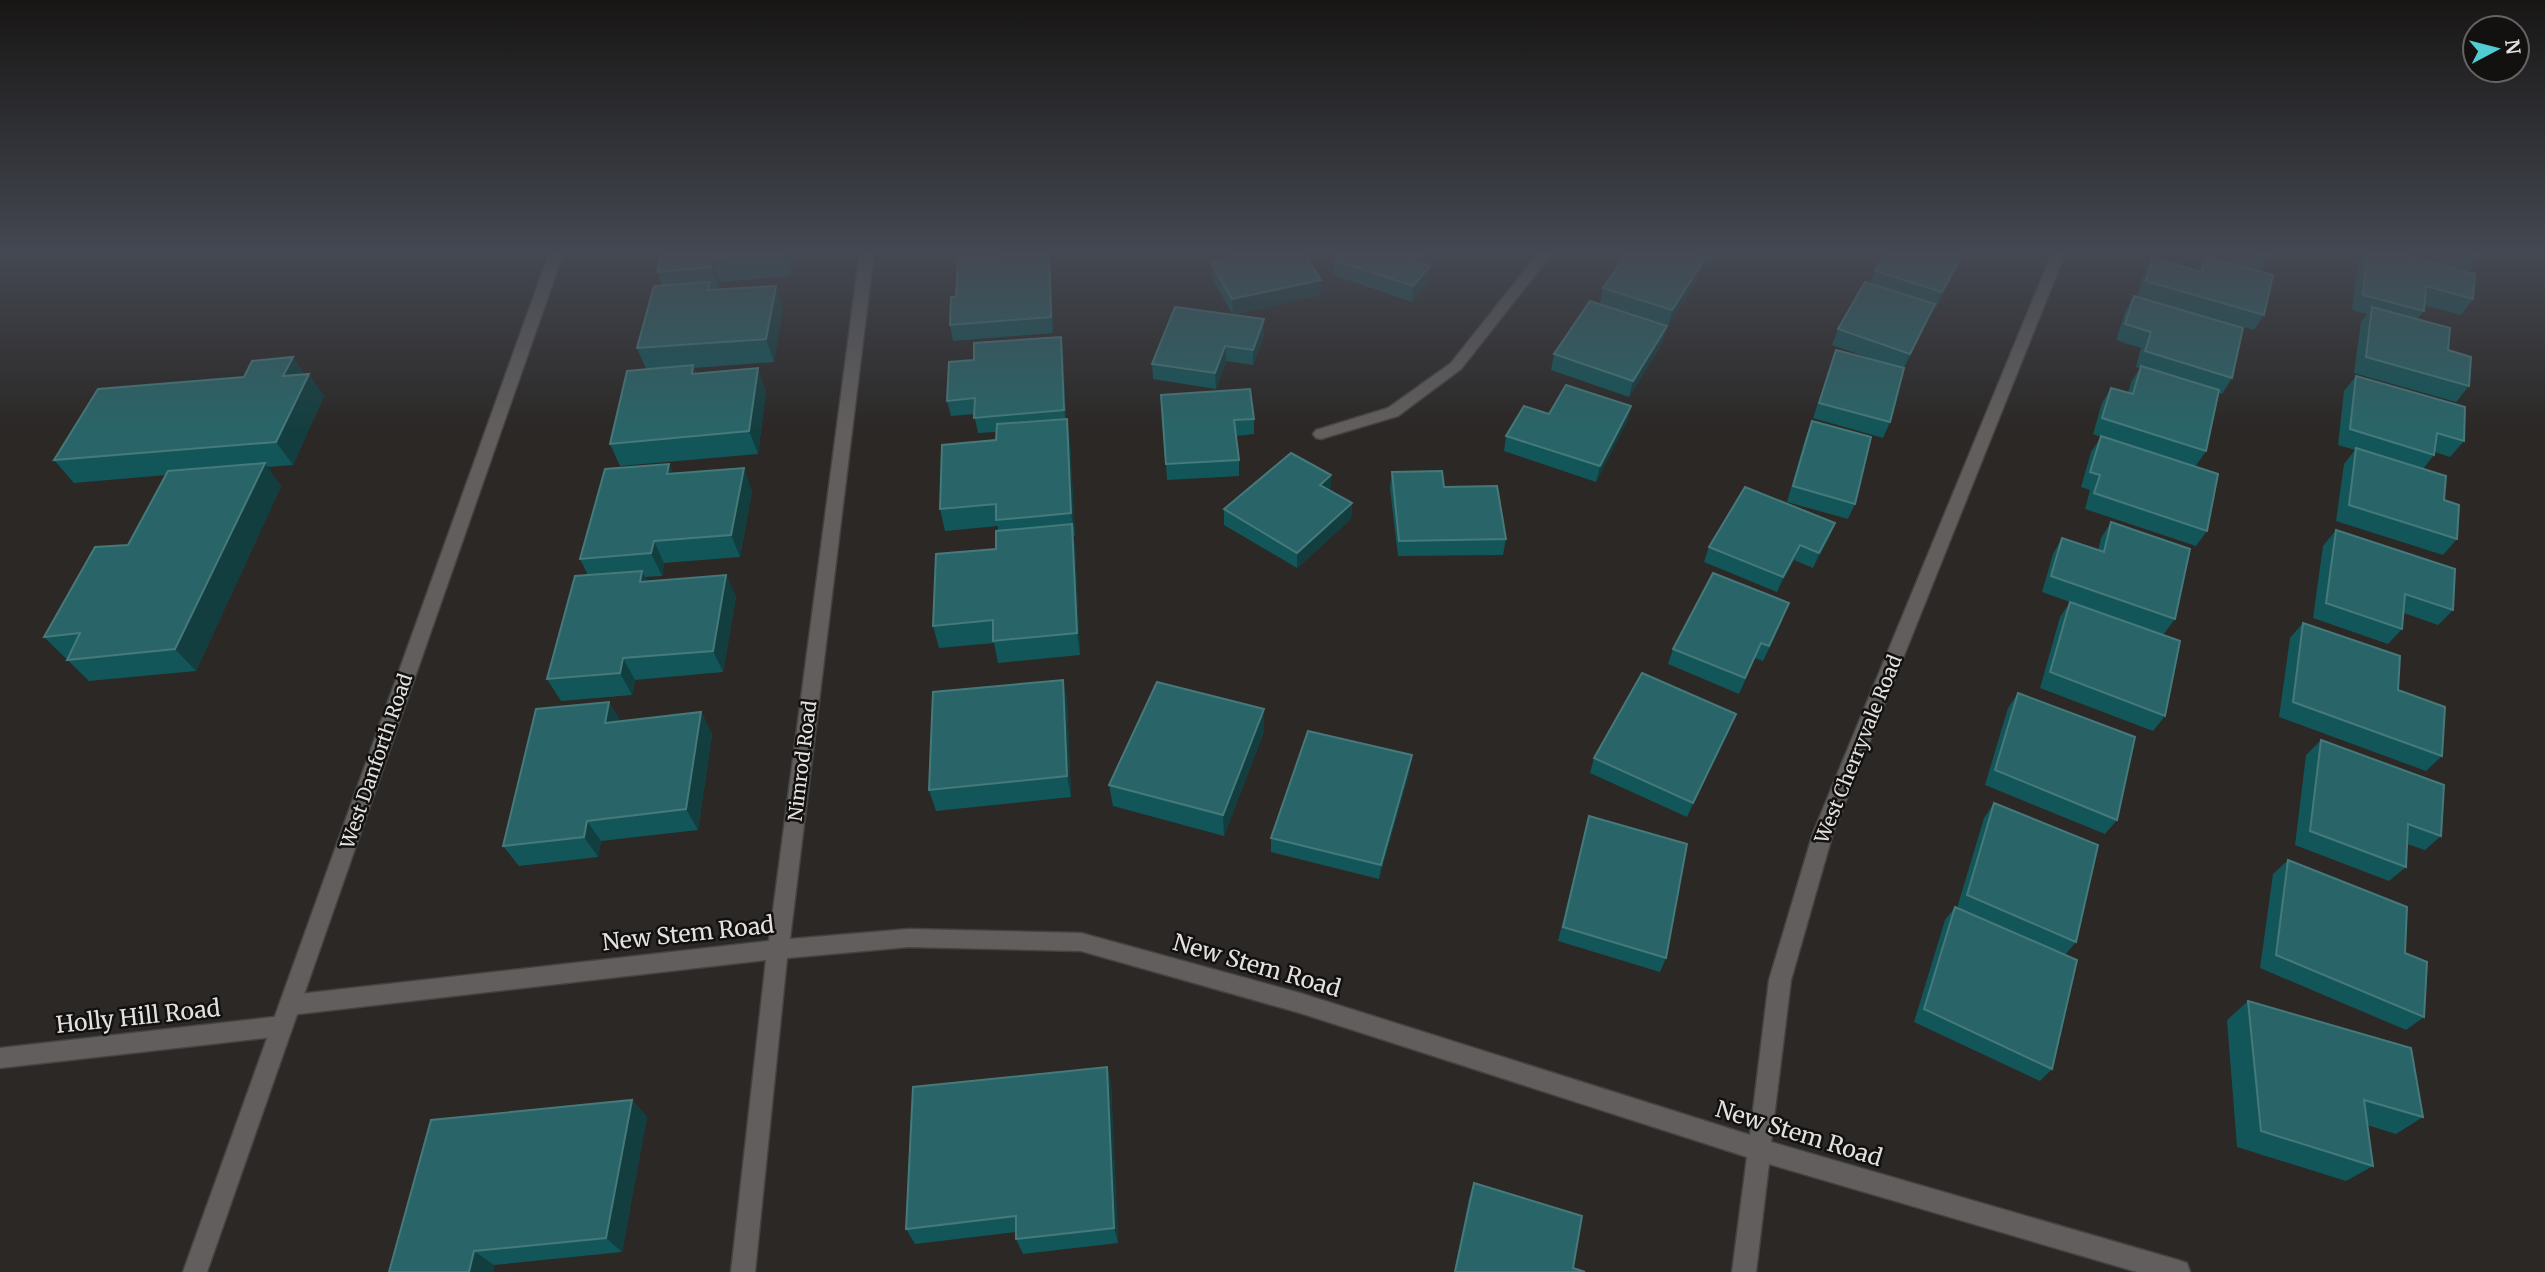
<svg xmlns="http://www.w3.org/2000/svg" width="2545" height="1272" font-family="Merriweather,serif">
  <style>
    .lines { fill: none; stroke-linecap: round; stroke-linejoin: round }
    .street-casing { stroke: #454341; stroke-width: 3 }
    .secondary-casing { stroke: #454341; stroke-width: 3 }
    .street { fill: #625e5d; fill-rule: evenodd }
    .secondary { fill: #625e5d; fill-rule: evenodd }
    .wall { fill: #135659 }
    .shaded-wall { fill: #133e3f }
    .building { fill: #296568; stroke: #46797a; stroke-width: 2 }
    .labels { text-anchor: middle; dominant-baseline: central; stroke-width: 5; stroke-linejoin: round; paint-order: stroke }
    .street-label { font-size: 19px; fill: #e3e1e0; stroke: #121110 }
    .near-street-label { font-size: 23px; fill: #e3e1e0; stroke: #121110 }
  </style>
  <rect width="100%" height="100%" fill="#2b2826"/>
  <g class="lines">
    <defs>
      <path id="street" d="M 860,251 L 874,251 L 790,939 L 909,929 L 1081,933 L 1300,993 L 1750,1135 L 1769,980 L 1813,833 L 2053,251 L 2066,251 L 1833,833 L 1791,980 L 1771,1142 L 2178,1260 L 2187,1263 L 2190,1272 L 2137,1272 L 1769,1164 L 1756,1272 L 1732,1272 L 1747,1157 L 1300,1013 L 1081,951 L 909,947 L 787,958 L 755,1272 L 731,1272 L 766,960 L 290,1015 L 282,1012 L 279,1005 L 282,998 L 290,995 L 769,941 Z
        M 1540,251 L 1554,251 L 1461,369 L 1398,416 L 1321,439 L 1316,438 L 1313,434 L 1316,430 L 1388,408 L 1451,363 Z
        M 282,1016 L 290,1019 L 293,1026 L 290,1033 L 282,1036 L 0,1068 L 0,1048 Z"/>
      <path id="secondary" d="M 550,251 L 564,251 L 207,1272 L 183,1272 Z"/>
    </defs>
    <use href="#street" class="street-casing"/>
    <use href="#secondary" class="secondary-casing"/>
    <use href="#street" class="street"/>
    <use href="#secondary" class="secondary"/>
  </g>
  <path class="wall" d="M 662,251 L 794,251 L 791,276 L 721,282 L 719,290 L 783,308 L 774,362 L 694,368 L 697,374 L 766,391 L 758,454 L 620,466 L 610,444 L 646,369 L 637,348 L 662,285 L 657,272 Z
    M 956,251 L 1052,251 L 958,258 Z
    M 1229,251 L 1303,251 L 1321,280 L 1321,295 L 1233,315 L 1264,335 L 1253,365 L 1226,361 L 1216,389 L 1153,379 L 1152,364 L 1233,315 L 1212,278 L 1211,262 L 1229,258 Z
    M 1342,251 L 1431,251 L 1431,253 L 1422,264 L 1430,266 L 1428,282 L 1412,302 L 1333,275 L 1334,260 Z
    M 1629,251 L 1721,251 L 1712,264 L 1703,261 L 1699,276 L 1668,326 L 1600,304 L 1603,288 Z
    M 2198,251 L 2271,251 L 2270,257 L 2260,272 L 2264,315 L 2254,330 L 2137,297 L 2144,274 L 2153,258 L 2197,271 L 2205,257 L 2197,255 Z
    M 2366,251 L 2388,251 L 2473,299 L 2461,315 L 2424,305 L 2424,311 L 2418,319 L 2448,350 L 2469,386 L 2456,402 L 2354,373 L 2361,322 L 2367,314 L 2352,310 L 2358,261 Z
    M 2390,251 L 2481,251 L 2481,256 L 2469,271 Z
    M 1959,263 L 1936,308 L 1934,307 L 1904,368 L 1890,422 L 1883,438 L 1813,418 L 1836,350 L 1884,363 L 1832,345 L 1838,329 L 1870,284 L 1875,271 Z
    M 1051,269 L 1053,333 L 953,341 L 950,325 L 956,297 Z
    M 2134,296 L 2232,378 L 2222,394 L 2219,393 L 2206,451 L 2195,467 L 2207,531 L 2196,546 L 2085,509 L 2090,490 L 2081,487 L 2091,452 L 2101,437 L 2093,434 L 2102,403 L 2111,388 L 2128,393 L 2131,382 L 2140,368 L 2136,367 L 2141,348 L 2116,340 L 2125,312 Z
    M 1663,342 L 1629,397 L 1551,370 L 1554,354 Z
    M 1063,352 L 1066,419 L 1070,441 L 1075,536 L 1073,536 L 1075,546 L 1080,655 L 998,663 L 994,643 L 939,648 L 933,626 L 996,549 L 998,530 L 998,526 L 945,531 L 940,509 L 996,440 L 996,432 L 978,433 L 974,414 L 951,416 L 947,401 Z
    M 293,357 L 304,374 L 324,396 L 293,465 L 267,467 L 281,486 L 196,671 L 89,681 L 44,637 L 128,545 L 166,475 L 74,483 L 54,460 L 244,377 Z
    M 2356,376 L 2464,441 L 2450,457 L 2435,452 L 2434,455 L 2423,469 L 2444,500 L 2457,539 L 2443,555 L 2336,521 L 2344,464 L 2355,450 L 2338,445 L 2344,391 Z
    M 1161,395 L 1254,419 L 1254,434 L 1236,436 L 1239,460 L 1239,476 L 1167,480 Z
    M 1631,406 L 1627,421 L 1596,482 L 1504,451 L 1506,436 L 1549,414 Z
    M 1812,421 L 1855,504 L 1848,519 L 1787,502 L 1806,436 Z
    M 669,464 L 673,473 L 752,491 L 740,557 L 664,563 L 662,576 L 645,577 L 648,582 L 726,575 L 736,597 L 723,672 L 635,680 L 632,695 L 561,701 L 547,679 L 588,575 L 580,559 Z
    M 1392,472 L 1444,487 L 1506,539 L 1503,555 L 1398,556 L 1390,488 Z
    M 1331,475 L 1330,491 L 1352,503 L 1351,519 L 1297,568 L 1224,525 L 1224,509 Z
    M 2111,522 L 2175,619 L 2163,635 L 2165,716 L 2153,731 L 2040,688 L 2060,617 L 2070,602 L 2042,592 L 2053,554 L 2062,538 L 2098,551 L 2101,538 Z
    M 1835,523 L 1829,538 L 1813,568 L 1794,560 L 1777,592 L 1704,562 L 1709,547 Z
    M 2336,530 L 2453,610 L 2438,625 L 2404,613 L 2402,629 L 2388,644 L 2313,618 L 2323,546 Z
    M 1783,619 L 1763,661 L 1755,658 L 1739,694 L 1668,664 L 1673,649 Z
    M 2303,623 L 2398,690 L 2442,756 L 2426,771 L 2279,717 L 2290,638 Z
    M 1063,680 L 1067,701 L 1071,797 L 936,811 L 929,790 Z
    M 2018,693 L 2117,820 L 2105,834 L 1985,785 L 2008,708 Z
    M 701,712 L 712,734 L 698,830 L 601,841 L 598,857 L 519,866 L 503,846 L 621,721 Z
    M 1730,729 L 1687,817 L 1590,773 L 1594,758 Z
    M 1264,731 L 1224,836 L 1113,806 L 1109,785 Z
    M 2321,740 L 2441,836 L 2425,850 L 2407,844 L 2406,867 L 2389,881 L 2295,845 L 2306,755 Z
    M 1410,770 L 1379,879 L 1271,852 L 1271,838 Z
    M 1994,803 L 2076,942 L 2065,955 L 2052,1069 L 2040,1081 L 1914,1022 L 1945,920 L 1955,907 L 1957,908 L 1984,818 Z
    M 1589,816 L 1666,958 L 1660,972 L 1558,941 L 1585,831 Z
    M 2288,860 L 2405,953 L 2424,1017 L 2406,1030 L 2260,968 L 2273,874 Z
    M 2248,1001 L 2423,1117 L 2396,1134 L 2367,1125 L 2373,1166 L 2346,1181 L 2237,1147 L 2227,1020 Z
    M 1107,1067 L 1111,1084 L 1118,1243 L 1023,1254 L 1016,1239 L 1016,1232 L 915,1244 L 906,1229 Z
    M 632,1100 L 647,1117 L 622,1252 L 494,1265 L 493,1272 L 389,1272 Z
    M 1474,1183 L 1573,1268 L 1585,1272 L 1454,1272 L 1469,1198 Z"/>
  <path class="shaded-wall" d="M 784,251 L 794,251 L 791,276 L 784,253 Z
    M 1422,251 L 1431,251 L 1431,253 L 1411,276 L 1413,261 Z
    M 1716,251 L 1721,251 L 1712,264 Z
    M 1964,251 L 1959,263 L 1936,308 L 1942,292 Z
    M 1049,253 L 1051,269 L 1053,333 L 1051,317 Z
    M 713,259 L 721,282 L 719,290 L 711,267 Z
    M 1704,260 L 1699,276 L 1668,326 L 1672,310 Z
    M 1430,266 L 1428,282 L 1412,302 L 1413,286 Z
    M 1321,280 L 1321,295 L 1233,315 L 1232,299 Z
    M 776,286 L 783,308 L 774,362 L 766,339 Z
    M 1935,304 L 1928,320 L 1903,369 L 1910,354 Z
    M 1264,319 L 1264,335 L 1253,365 L 1253,350 Z
    M 1667,326 L 1663,342 L 1629,397 L 1633,381 Z
    M 1061,337 L 1063,352 L 1066,426 L 1064,410 Z
    M 1225,346 L 1226,361 L 1216,389 L 1215,373 Z
    M 293,357 L 307,379 L 309,374 L 324,396 L 293,465 L 276,442 L 283,376 Z
    M 693,365 L 702,387 L 692,374 Z
    M 758,368 L 766,391 L 758,454 L 749,431 Z
    M 1631,406 L 1627,421 L 1596,482 L 1600,466 Z
    M 1067,419 L 1070,441 L 1075,536 L 1071,513 Z
    M 265,463 L 281,486 L 196,671 L 175,649 Z
    M 669,464 L 679,487 L 667,474 Z
    M 744,468 L 752,491 L 740,557 L 731,535 Z
    M 1331,475 L 1330,491 L 1320,485 Z
    M 1352,503 L 1351,519 L 1297,568 L 1297,553 Z
    M 1835,523 L 1829,538 L 1813,568 L 1819,553 Z
    M 1072,524 L 1075,546 L 1080,655 L 1077,633 Z
    M 654,541 L 664,563 L 662,576 L 651,553 Z
    M 1800,545 L 1794,560 L 1777,592 L 1783,577 Z
    M 642,571 L 653,593 L 640,582 Z
    M 726,575 L 736,597 L 723,672 L 713,651 Z
    M 623,658 L 635,680 L 632,695 L 620,673 Z
    M 1063,680 L 1067,701 L 1071,797 L 1067,776 Z
    M 609,702 L 622,723 L 605,723 Z
    M 1264,709 L 1264,731 L 1224,836 L 1223,815 Z
    M 701,712 L 712,734 L 698,830 L 686,809 Z
    M 1736,714 L 1730,729 L 1687,817 L 1693,803 Z
    M 1412,755 L 1410,770 L 1379,879 L 1381,865 Z
    M 587,821 L 601,841 L 598,857 L 584,837 Z
    M 1107,1067 L 1111,1084 L 1118,1243 L 1114,1228 Z
    M 632,1100 L 647,1117 L 622,1252 L 606,1238 Z
    M 474,1251 L 494,1265 L 493,1272 L 469,1272 Z"/>
  <path class="building" d="M 662,251 L 784,251 L 784,253 L 713,259 L 711,267 L 657,272 Z
    M 1231,251 L 1303,251 L 1321,280 L 1232,299 L 1211,262 L 1235,257 Z
    M 1342,251 L 1422,251 L 1413,261 L 1430,266 L 1413,286 L 1334,260 Z
    M 1629,251 L 1673,251 L 1704,260 L 1672,310 L 1603,288 Z
    M 1887,251 L 1964,251 L 1942,292 L 1875,271 Z
    M 2248,251 L 2271,251 L 2270,257 Z
    M 2368,251 L 2388,251 L 2475,274 L 2473,299 L 2426,286 L 2424,311 L 2363,295 Z
    M 2461,251 L 2481,251 L 2481,256 Z
    M 1049,253 L 1051,317 L 950,325 L 951,297 L 956,297 L 958,259 Z
    M 2206,257 L 2273,275 L 2264,315 L 2146,281 L 2153,258 L 2202,272 Z
    M 710,282 L 708,290 L 776,286 L 766,339 L 637,348 L 654,286 Z
    M 1865,282 L 1935,304 L 1910,354 L 1838,329 Z
    M 2134,296 L 2243,328 L 2232,378 L 2145,351 L 2151,332 L 2125,324 Z
    M 1590,301 L 1667,326 L 1633,381 L 1554,354 Z
    M 1175,307 L 1264,319 L 1253,350 L 1225,346 L 1215,373 L 1152,364 Z
    M 2372,307 L 2450,328 L 2448,350 L 2471,357 L 2469,386 L 2366,357 Z
    M 1061,337 L 1064,410 L 974,418 L 975,398 L 947,401 L 949,362 L 974,360 L 974,343 Z
    M 1836,350 L 1904,368 L 1890,422 L 1819,403 Z
    M 293,357 L 283,376 L 309,374 L 276,442 L 54,460 L 98,389 L 244,377 L 252,361 Z
    M 693,365 L 692,374 L 758,368 L 749,431 L 610,444 L 627,371 Z
    M 2141,366 L 2219,390 L 2206,451 L 2102,418 L 2111,388 L 2133,394 Z
    M 2356,376 L 2465,407 L 2464,441 L 2437,433 L 2434,455 L 2350,429 Z
    M 1566,385 L 1631,406 L 1600,466 L 1506,436 L 1524,406 L 1549,414 Z
    M 1250,389 L 1254,419 L 1234,420 L 1239,460 L 1166,464 L 1161,395 Z
    M 1067,419 L 1071,513 L 996,520 L 996,504 L 940,509 L 942,445 L 996,440 L 997,424 Z
    M 1812,421 L 1871,437 L 1855,504 L 1793,486 Z
    M 2101,436 L 2218,474 L 2207,531 L 2094,493 L 2100,475 L 2090,472 Z
    M 2356,448 L 2446,476 L 2444,500 L 2459,505 L 2457,539 L 2349,505 Z
    M 1291,453 L 1331,475 L 1320,485 L 1352,503 L 1297,553 L 1224,509 Z
    M 265,463 L 175,649 L 67,660 L 80,633 L 44,637 L 95,547 L 128,545 L 168,471 Z
    M 669,464 L 667,474 L 744,468 L 731,535 L 654,541 L 651,553 L 580,559 L 605,469 Z
    M 1442,471 L 1444,487 L 1497,486 L 1506,539 L 1399,541 L 1392,472 Z
    M 1745,487 L 1835,523 L 1819,553 L 1800,545 L 1783,577 L 1709,547 Z
    M 2111,522 L 2190,549 L 2175,619 L 2051,576 L 2062,538 L 2104,552 Z
    M 1072,524 L 1077,633 L 993,641 L 993,620 L 933,626 L 936,554 L 996,549 L 996,531 Z
    M 2336,530 L 2455,569 L 2453,610 L 2405,594 L 2402,629 L 2326,603 Z
    M 642,571 L 640,582 L 726,575 L 713,651 L 623,658 L 620,673 L 547,679 L 575,576 Z
    M 1713,573 L 1789,603 L 1769,646 L 1761,643 L 1745,678 L 1673,649 Z
    M 2070,602 L 2180,641 L 2165,716 L 2050,672 Z
    M 2303,623 L 2400,656 L 2398,690 L 2445,707 L 2442,756 L 2293,702 Z
    M 1642,673 L 1736,714 L 1693,803 L 1594,758 Z
    M 1063,680 L 1067,776 L 929,790 L 933,692 Z
    M 1157,682 L 1264,709 L 1223,815 L 1109,785 Z
    M 2018,693 L 2135,737 L 2117,820 L 1995,770 Z
    M 609,702 L 605,723 L 701,712 L 686,809 L 587,821 L 584,837 L 503,846 L 536,709 Z
    M 1308,731 L 1412,755 L 1381,865 L 1271,838 Z
    M 2321,740 L 2444,785 L 2441,836 L 2408,824 L 2406,867 L 2310,831 Z
    M 1994,803 L 2098,845 L 2076,942 L 1967,895 Z
    M 1589,816 L 1687,844 L 1666,958 L 1563,927 Z
    M 2288,860 L 2407,907 L 2405,953 L 2427,962 L 2424,1017 L 2276,955 Z
    M 1955,907 L 2077,960 L 2052,1069 L 1924,1009 Z
    M 2248,1001 L 2411,1048 L 2423,1117 L 2364,1100 L 2373,1166 L 2261,1131 Z
    M 1107,1067 L 1114,1228 L 1016,1239 L 1016,1216 L 906,1229 L 913,1087 Z
    M 632,1100 L 606,1238 L 474,1251 L 469,1272 L 389,1272 L 431,1120 Z
    M 1474,1183 L 1582,1216 L 1573,1268 L 1585,1272 L 1455,1272 Z"/>
  <linearGradient id="sky" x2="0" y2="1"><stop stop-color="#181615"/><stop offset="0.59" stop-color="#444852"/><stop offset="1" stop-color="#444852" stop-opacity="0"/></linearGradient>
  <rect width="2545" height="429" fill="url(#sky)"/>
  <g class="labels">
    <g class="street-label">
      <text transform="translate(1858 749) rotate(-68)">West Cherryvale Road</text>
      <text transform="translate(376 761) rotate(-71)">West Danforth Road</text>
      <text transform="translate(802 761) rotate(-83)">Nimrod Road</text>
    </g>
    <g class="near-street-label">
      <text transform="translate(688 933) rotate(-6)">New Stem Road</text>
      <text transform="translate(1257 965) rotate(16)">New Stem Road</text>
      <text transform="translate(138 1016) rotate(-6)">Holly Hill Road</text>
      <text transform="translate(1799 1133) rotate(17)">New Stem Road</text>
    </g>
  </g>
  <g transform="translate(2496 49) rotate(83)"><circle r="33" fill="#121110" stroke="#666463" stroke-width="2"/>
  <path d="M0-5L12 26L0 18L-12 26Z" fill="#51ccd2"/>
  <text y="-10" font-size="19" font-weight="bold" text-anchor="middle" fill="#e3e1e0">N</text>
  </g>
</svg>
